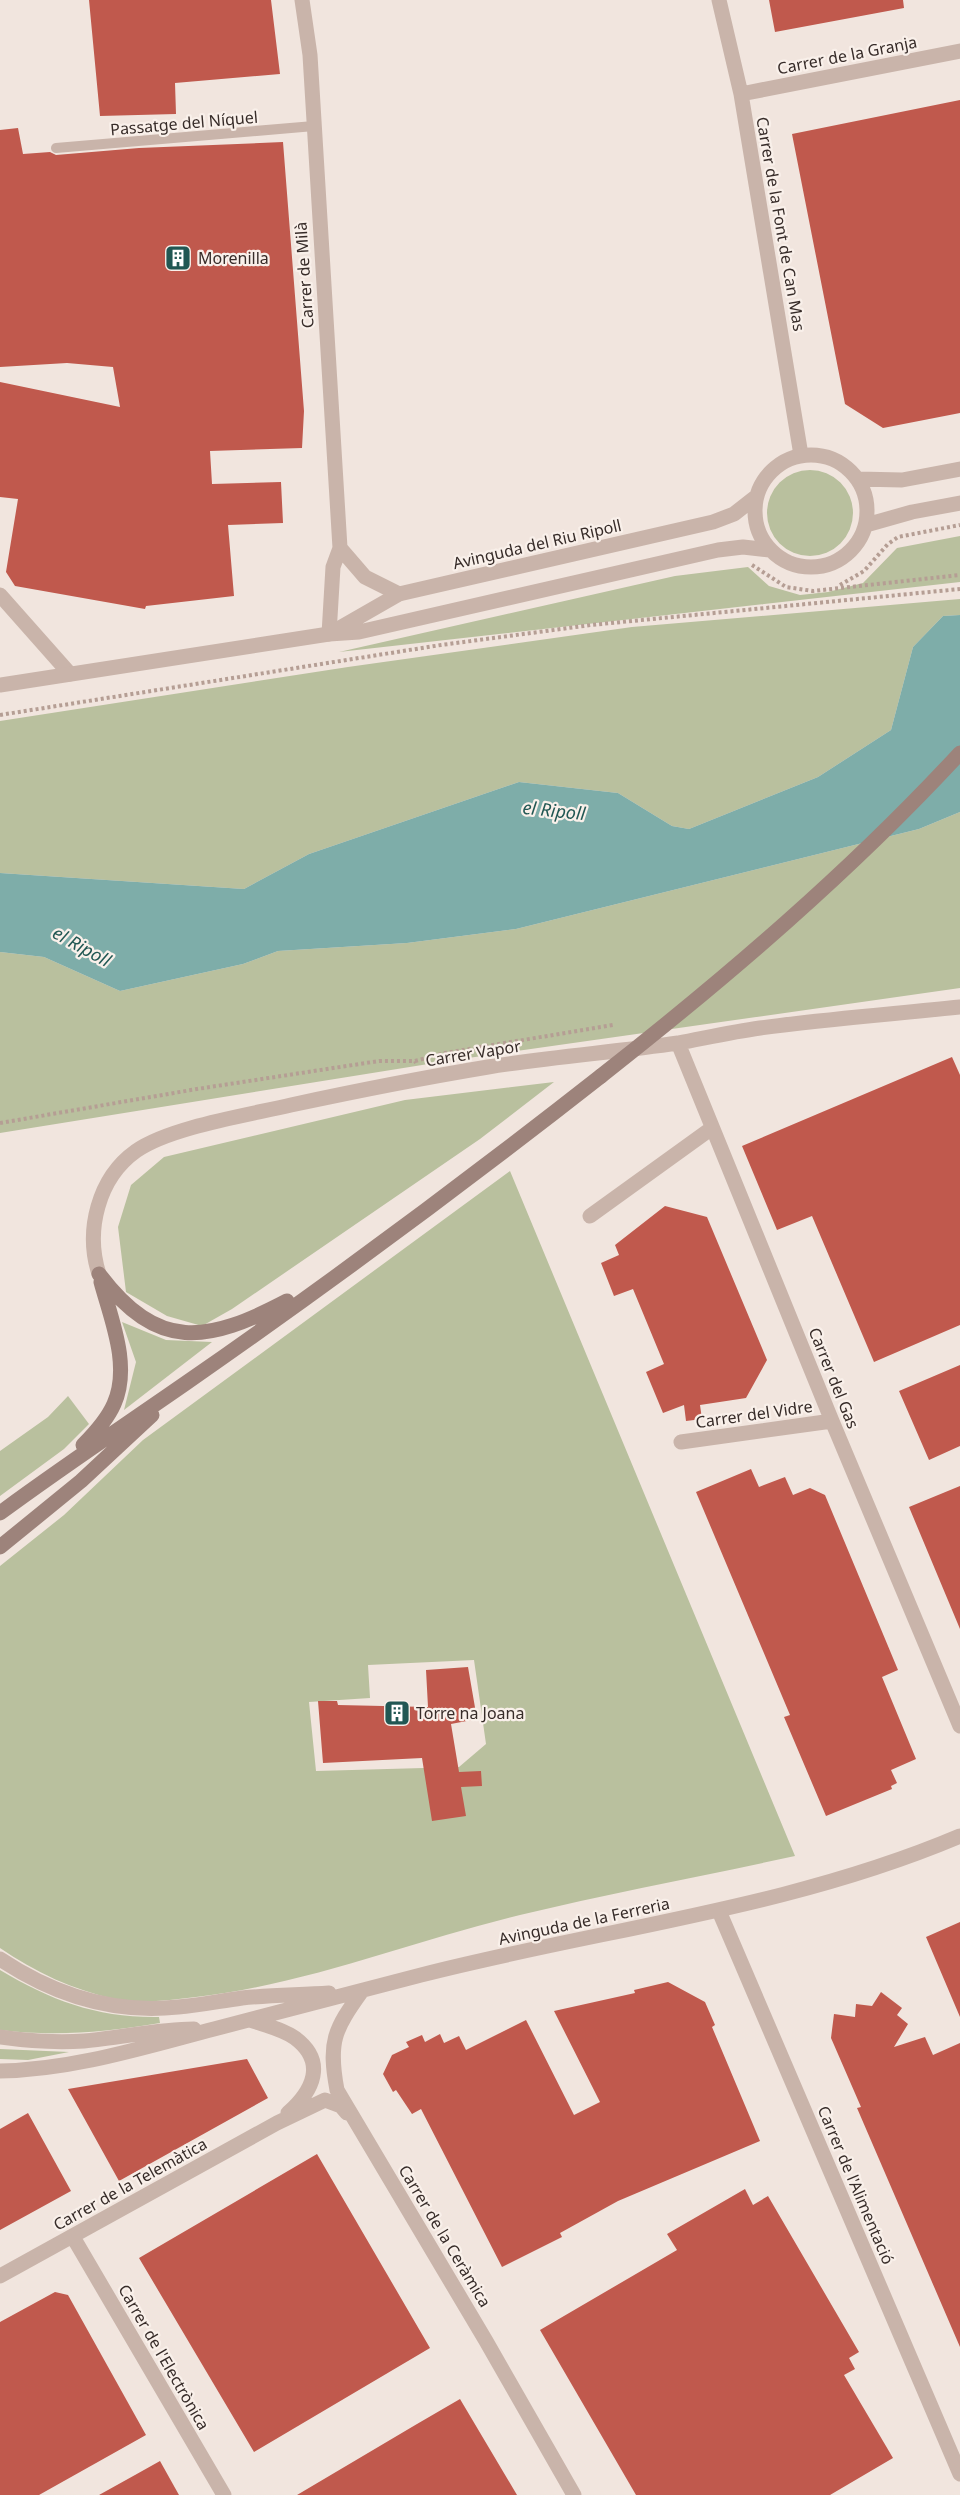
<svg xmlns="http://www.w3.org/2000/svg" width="960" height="2495" font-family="'Noto Sans',sans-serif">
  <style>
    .green { fill: #b9c09e; fill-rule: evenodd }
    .water { fill: #7eada9 }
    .building { fill: #c0594d }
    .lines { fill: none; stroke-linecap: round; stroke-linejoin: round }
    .path { stroke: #b59e94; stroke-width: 4; stroke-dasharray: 3 3; stroke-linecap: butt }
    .service { stroke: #c9b4aa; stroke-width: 10 }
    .minor { stroke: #c9b4aa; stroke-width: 15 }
    .tertiary { stroke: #c9b4aa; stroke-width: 15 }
    .secondary { stroke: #9d837b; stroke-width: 15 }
    .secondary-bridge { stroke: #9d837b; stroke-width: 15 }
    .labels { text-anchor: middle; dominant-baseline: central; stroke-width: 4.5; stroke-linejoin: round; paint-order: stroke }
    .street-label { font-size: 16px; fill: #372c29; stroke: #f9f0ea }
    .poi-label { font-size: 16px; fill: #372c29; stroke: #f9f0ea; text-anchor: start }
    .water-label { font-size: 18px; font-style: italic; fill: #215753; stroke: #f9f0ea }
  </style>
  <rect width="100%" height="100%" fill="#f1e5de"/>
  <path class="green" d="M767 513a43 43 0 1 1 86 0a43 43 0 1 1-86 0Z
    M 960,536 L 960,582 L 339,652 L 675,576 L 748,567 L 769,586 L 800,595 L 828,592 L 863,583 L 897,548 Z
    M 960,599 L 960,615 L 943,616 L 913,647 L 891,730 L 818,777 L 689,829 L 672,826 L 618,793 L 519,782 L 309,854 L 244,889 L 0,873 L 0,721 L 348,667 L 632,627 Z
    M 960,812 L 960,988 L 447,1061 L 0,1133 L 0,952 L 44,957 L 120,991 L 243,964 L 278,951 L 407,943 L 516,929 L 919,829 Z
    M 554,1082 L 480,1139 L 232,1309 L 202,1326 L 167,1316 L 126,1292 L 118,1227 L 131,1185 L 164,1157 L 405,1100 Z
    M 510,1171 L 795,1856 C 703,1876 611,1893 520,1915 C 412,1941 308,1984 196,1997 C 170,2000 141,2004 115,1999 C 73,1990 35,1972 0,1948 L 0,1566 L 64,1515 L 143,1440 ZM 474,1660 L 486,1744 L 459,1767 L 316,1771 L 309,1702 L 370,1698 L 368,1665 Z
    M 122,1322 L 166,1340 L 212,1342 L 124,1410 L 136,1362 Z
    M 68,1396 L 89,1424 L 64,1449 L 0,1496 L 0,1451 L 48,1417 Z
    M 0,1970 C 52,2001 98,2018 159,2017 L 160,2023 C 104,2032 57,2037 0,2030 Z
    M 0,2049 L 69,2052 L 28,2060 L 0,2059 Z"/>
  <path class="water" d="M 960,615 L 960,812 L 919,829 L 516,929 L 407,943 L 278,951 L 243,964 L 120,991 L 44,957 L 0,952 L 0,873 L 244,889 L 309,854 L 519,782 L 618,793 L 672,826 L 689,829 L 818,777 L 891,730 L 913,647 L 943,616 Z"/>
  <path class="building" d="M 89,0 L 271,0 L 280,74 L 175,83 L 176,114 L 100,116 Z
    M 769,0 L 903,0 L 904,8 L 775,32 Z
    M 960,100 L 960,413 L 883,428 L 845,404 L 792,134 Z
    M 18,128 L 23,154 L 50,152 L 56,155 L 139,148 L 283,142 L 304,411 L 302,448 L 210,451 L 212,484 L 281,482 L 283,523 L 228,525 L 234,596 L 146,606 L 145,609 L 15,586 L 6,572 L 18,499 L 0,497 L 0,382 L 120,407 L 113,367 L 67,363 L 0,367 L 0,130 Z
    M 952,1057 L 960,1075 L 960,1325 L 874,1362 L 812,1216 L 777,1230 L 742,1146 Z
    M 665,1206 L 707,1217 L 767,1360 L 746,1398 L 700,1405 L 702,1419 L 686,1421 L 684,1405 L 663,1413 L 646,1372 L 664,1364 L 633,1289 L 614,1296 L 601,1263 L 619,1255 L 615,1245 Z
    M 960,1365 L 960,1446 L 929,1460 L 899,1391 Z
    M 751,1469 L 759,1487 L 785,1477 L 793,1495 L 810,1488 L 825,1495 L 898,1670 L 882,1677 L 916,1759 L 891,1770 L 897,1783 L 891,1786 L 892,1789 L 826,1816 L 784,1717 L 790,1715 L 696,1492 Z
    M 960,1486 L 960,1629 L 909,1507 Z
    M 468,1667 L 477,1719 L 451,1724 L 459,1772 L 481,1771 L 482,1786 L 461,1787 L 466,1816 L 432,1821 L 422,1758 L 323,1763 L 318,1701 L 337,1701 L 338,1705 L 428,1707 L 426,1670 Z
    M 960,1922 L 960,2017 L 926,1937 Z
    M 668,1982 L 705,2002 L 715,2025 L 712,2027 L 760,2141 L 618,2201 L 560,2233 L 562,2237 L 502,2267 L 421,2109 L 412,2114 L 396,2090 L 393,2092 L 383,2074 L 392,2055 L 409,2047 L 406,2042 L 422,2035 L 425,2042 L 440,2034 L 444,2043 L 459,2036 L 466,2050 L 526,2020 L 574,2115 L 600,2102 L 554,2011 L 635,1993 L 634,1990 Z
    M 881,1992 L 902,2008 L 897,2015 L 908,2024 L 894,2047 L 925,2037 L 933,2055 L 960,2043 L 960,2347 L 857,2108 L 861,2107 L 831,2038 L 834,2014 L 855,2017 L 856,2004 L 872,2006 Z
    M 247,2059 L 268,2098 L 119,2181 L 68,2089 Z
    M 28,2113 L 71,2191 L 0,2230 L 0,2129 Z
    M 317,2154 L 430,2348 L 254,2452 L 139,2258 Z
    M 745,2189 L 753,2205 L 768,2196 L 859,2352 L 849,2358 L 855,2369 L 844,2375 L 893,2458 L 830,2495 L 636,2495 L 540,2330 L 677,2250 L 667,2234 Z
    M 55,2292 L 68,2295 L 146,2435 L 39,2495 L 0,2495 L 0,2322 Z
    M 460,2399 L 517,2495 L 297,2495 L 417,2424 Z
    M 160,2461 L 179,2495 L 99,2495 L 135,2475 Z"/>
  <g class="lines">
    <path class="path" d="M 752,565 L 786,587 L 813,591 L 960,575
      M 840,585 L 864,571 L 888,544 L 898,537 L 960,525
      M 0,715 L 441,645 L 591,625 L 960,589
      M 415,1061 L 445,1053 L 613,1025
      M 0,1123 L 197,1089 L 379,1061 L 415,1061 L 416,1063"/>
    <path class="service" d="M 56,148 L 314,126"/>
    <path class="minor" d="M 302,0 L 310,55 L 340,548 L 333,567 L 329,634
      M 719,0 L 741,94 L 801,455
      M 741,94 L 960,51
      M 340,548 L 365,577 L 399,594
      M 0,595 L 70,674
      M 678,1043 L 832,1421 L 960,1726
      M 590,1216 L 712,1128
      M 99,1274 C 85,1231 98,1178 136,1151 C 170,1127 249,1115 291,1105 C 356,1091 422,1078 488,1067 C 551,1057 615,1052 678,1043 C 705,1038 732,1032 760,1028 C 826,1019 893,1014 960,1007
      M 681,1442 L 832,1421
      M 719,1911 L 960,2474
      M 0,1959 C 54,1995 113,2014 178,2007 C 199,2005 220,2001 242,1998 C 271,1995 300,1995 329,1993
      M 362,1991 C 334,2030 328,2042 337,2090 L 486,2341 L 574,2495
      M 250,2020 C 264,2025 283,2029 295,2038 C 327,2062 313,2091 288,2113
      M 0,2037 C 28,2041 55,2043 84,2041 C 121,2038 157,2029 194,2029
      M 0,2071 C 72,2070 145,2047 214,2029 C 283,2011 352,1993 421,1975 C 600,1929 788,1909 960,1836
      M 73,2237 L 224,2495
      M 0,2276 L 277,2123 L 325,2100 L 341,2106 L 347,2113"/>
    <path class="tertiary" d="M755 511a56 56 0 1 1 112 0a56 56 0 1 1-112 0Z
      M 858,479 L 902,480 L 960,469
      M 866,525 L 912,512 L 960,503
      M 331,633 L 399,594 L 713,522 L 734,514 L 757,496
      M 0,685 L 329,634 L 359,632 L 718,550 L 743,547 L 770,550"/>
    <path class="secondary" d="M 99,1274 C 158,1352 207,1343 287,1301
      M 83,1445 C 95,1433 107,1420 114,1404 C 131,1366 111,1319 101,1282
      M 0,1513 C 61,1468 124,1426 186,1383 C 327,1285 466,1182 601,1076
      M 0,1547 L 81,1481 L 152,1415"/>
    <path class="secondary-bridge" d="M 601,1076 C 727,977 851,871 960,753"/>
  </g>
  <defs>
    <symbol id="building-square" viewBox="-11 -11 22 22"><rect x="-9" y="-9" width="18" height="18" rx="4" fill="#215753" stroke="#f9f0ea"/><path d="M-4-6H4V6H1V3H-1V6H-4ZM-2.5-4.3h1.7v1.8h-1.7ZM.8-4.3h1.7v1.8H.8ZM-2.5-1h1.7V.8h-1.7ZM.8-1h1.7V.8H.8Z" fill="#fff"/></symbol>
  </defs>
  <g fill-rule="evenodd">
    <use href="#building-square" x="163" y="243" width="30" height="30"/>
    <use href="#building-square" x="382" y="1698" width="30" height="30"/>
  </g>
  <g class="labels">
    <g class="street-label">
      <text transform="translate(847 55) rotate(-11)">Carrer de la Granja</text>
      <text transform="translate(184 123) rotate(-5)">Passatge del Níquel</text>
      <text transform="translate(781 224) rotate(80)">Carrer de la Font de Can Mas</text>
      <text transform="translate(304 275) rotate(-94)">Carrer de Milà</text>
      <text transform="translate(537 544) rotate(-13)">Avinguda del Riu Ripoll</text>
      <text transform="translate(473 1053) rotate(-9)">Carrer Vapor</text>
      <text transform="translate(834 1378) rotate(68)">Carrer del Gas</text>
      <text transform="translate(754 1414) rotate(-8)">Carrer del Vidre</text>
      <text transform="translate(584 1921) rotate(-12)">Avinguda de la Ferreria</text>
      <text transform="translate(130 2184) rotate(-29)">Carrer de la Telemàtica</text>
      <text transform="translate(856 2185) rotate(67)">Carrer de l'Alimentació</text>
      <text transform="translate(445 2236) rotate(59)">Carrer de la Ceràmica</text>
      <text transform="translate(164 2357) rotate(60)">Carrer de l'Electrònica</text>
    </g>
    <g class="poi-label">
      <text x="198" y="258">Morenilla</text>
      <text x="416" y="1713">Torre na Joana</text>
    </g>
    <g class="water-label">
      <text transform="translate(554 810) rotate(6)">el Ripoll</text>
      <text transform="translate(82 946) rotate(29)">el Ripoll</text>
    </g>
  </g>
</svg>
